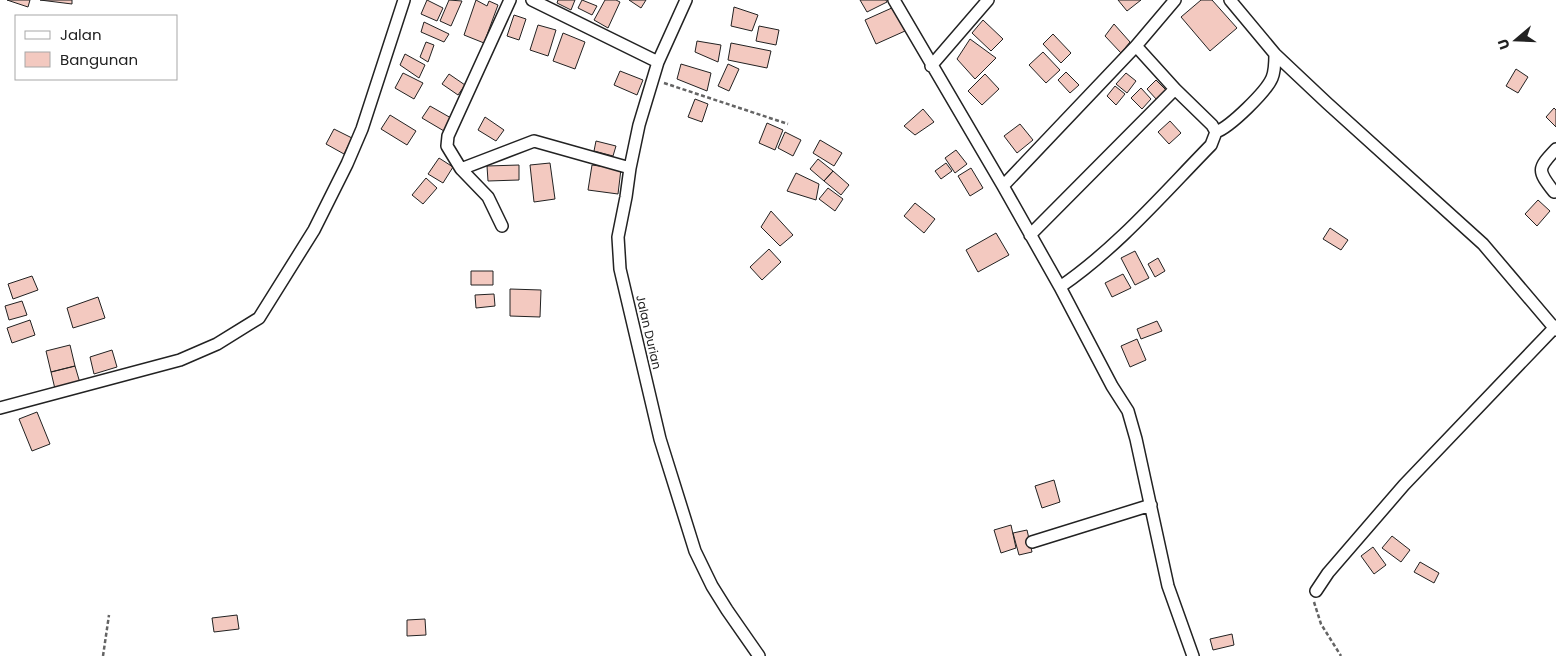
<svg xmlns="http://www.w3.org/2000/svg" width="1556" height="656" font-family="Poppins,sans-serif">
  <style>
    .building { fill: #f3c9c0; stroke: #222 }
    .lines { fill: none; stroke-linecap: round; stroke-linejoin: round }
    .minor-casing { stroke: #222; stroke-width: 14 }
    .path { stroke: #646464; stroke-width: 2.5; stroke-dasharray: 4 2.5; stroke-linecap: butt }
    .minor { stroke: #fff; stroke-width: 11 }
    .labels { text-anchor: middle; dominant-baseline: central; stroke-width: 4; stroke-linejoin: round; paint-order: stroke }
    .street-label { font-size: 12px; fill: #222; stroke: #fff }
  </style>
  <rect width="100%" height="100%" fill="#fff"/>
  <path class="building" d="M 7,0 L 30,0 L 28,7 Z
    M 40,0 L 72,0 L 72,4 Z
    M 427,0 L 443,8 L 437,21 L 421,14 Z
    M 449,0 L 462,1 L 451,26 L 440,21 Z
    M 476,0 L 487,6 L 489,1 L 498,5 L 484,43 L 464,35 Z
    M 558,0 L 575,0 L 571,10 L 557,3 Z
    M 582,0 L 597,6 L 592,15 L 578,8 Z
    M 605,0 L 616,0 L 620,2 L 608,28 L 594,20 Z
    M 629,0 L 646,0 L 641,8 Z
    M 860,0 L 886,0 L 887,2 L 867,12 Z
    M 1118,0 L 1141,0 L 1127,11 Z
    M 1201,0 L 1212,0 L 1237,28 L 1210,51 L 1181,17 Z
    M 734,7 L 758,15 L 752,31 L 731,26 Z
    M 894,7 L 905,31 L 876,44 L 865,20 Z
    M 514,15 L 526,19 L 519,40 L 507,36 Z
    M 983,20 L 1003,39 L 991,51 L 972,33 Z
    M 424,22 L 449,34 L 444,42 L 421,32 Z
    M 1114,24 L 1130,42 L 1121,53 L 1105,36 Z
    M 538,25 L 556,30 L 548,56 L 530,50 Z
    M 759,26 L 779,30 L 776,45 L 756,41 Z
    M 563,33 L 585,42 L 575,69 L 553,61 Z
    M 1053,34 L 1071,53 L 1061,63 L 1043,44 Z
    M 970,39 L 996,58 L 975,79 L 957,59 Z
    M 697,41 L 721,45 L 718,62 L 695,52 Z
    M 426,42 L 434,45 L 428,62 L 420,57 Z
    M 731,43 L 771,51 L 767,68 L 728,60 Z
    M 1043,52 L 1060,70 L 1046,83 L 1029,65 Z
    M 405,54 L 425,65 L 419,78 L 400,65 Z
    M 681,64 L 711,73 L 707,91 L 677,79 Z
    M 728,64 L 739,69 L 729,91 L 718,86 Z
    M 1516,69 L 1528,77 L 1518,93 L 1506,86 Z
    M 620,71 L 643,80 L 637,95 L 614,85 Z
    M 1066,72 L 1079,85 L 1070,93 L 1058,80 Z
    M 403,73 L 423,83 L 414,99 L 395,88 Z
    M 1126,73 L 1136,81 L 1127,93 L 1116,84 Z
    M 449,74 L 465,85 L 458,95 L 442,84 Z
    M 985,74 L 999,89 L 982,105 L 968,91 Z
    M 1156,80 L 1167,91 L 1157,100 L 1147,89 Z
    M 1115,86 L 1125,94 L 1116,105 L 1107,96 Z
    M 1141,88 L 1151,99 L 1142,109 L 1131,98 Z
    M 695,99 L 708,104 L 702,122 L 688,117 Z
    M 430,106 L 451,118 L 444,131 L 422,118 Z
    M 1554,108 L 1556,110 L 1556,127 L 1546,117 Z
    M 923,109 L 934,122 L 915,135 L 904,126 Z
    M 390,115 L 416,131 L 407,145 L 381,129 Z
    M 485,117 L 504,130 L 496,141 L 478,130 Z
    M 1170,121 L 1181,133 L 1169,144 L 1158,132 Z
    M 767,123 L 783,130 L 775,150 L 759,143 Z
    M 1020,124 L 1033,140 L 1017,153 L 1004,136 Z
    M 334,129 L 352,138 L 344,154 L 326,144 Z
    M 785,132 L 801,140 L 793,156 L 778,148 Z
    M 820,140 L 842,153 L 834,166 L 813,153 Z
    M 596,141 L 616,146 L 613,156 L 594,151 Z
    M 956,150 L 967,164 L 955,173 L 945,158 Z
    M 439,158 L 453,167 L 443,183 L 428,174 Z
    M 818,159 L 833,171 L 824,181 L 810,169 Z
    M 550,163 L 555,199 L 534,202 L 530,165 Z
    M 946,163 L 952,171 L 941,179 L 935,171 Z
    M 519,165 L 519,180 L 488,181 L 487,166 Z
    M 592,165 L 621,169 L 618,194 L 588,190 Z
    M 971,168 L 983,188 L 970,196 L 958,176 Z
    M 833,171 L 849,185 L 841,195 L 824,181 Z
    M 796,173 L 819,184 L 816,200 L 787,191 Z
    M 426,178 L 437,188 L 423,204 L 412,195 Z
    M 828,188 L 843,199 L 835,211 L 819,199 Z
    M 1538,200 L 1550,211 L 1537,226 L 1525,214 Z
    M 915,203 L 935,219 L 924,233 L 904,216 Z
    M 771,211 L 793,235 L 780,246 L 761,227 Z
    M 1330,228 L 1348,240 L 1341,250 L 1323,239 Z
    M 996,233 L 1009,255 L 978,272 L 966,250 Z
    M 769,249 L 781,262 L 762,280 L 750,267 Z
    M 1135,251 L 1149,278 L 1135,285 L 1121,258 Z
    M 1158,258 L 1165,271 L 1155,277 L 1148,264 Z
    M 471,271 L 493,271 L 493,285 L 471,285 Z
    M 1123,274 L 1131,288 L 1112,297 L 1105,283 Z
    M 32,276 L 38,290 L 13,299 L 8,284 Z
    M 510,289 L 541,290 L 540,317 L 510,316 Z
    M 494,294 L 495,306 L 476,308 L 475,295 Z
    M 98,297 L 105,318 L 73,328 L 67,308 Z
    M 22,301 L 27,315 L 9,320 L 5,306 Z
    M 30,320 L 35,335 L 12,343 L 7,328 Z
    M 1157,321 L 1162,331 L 1141,339 L 1137,329 Z
    M 1137,339 L 1146,360 L 1130,367 L 1121,346 Z
    M 70,345 L 75,366 L 51,372 L 46,351 Z
    M 112,350 L 117,367 L 94,374 L 90,357 Z
    M 75,366 L 80,383 L 55,389 L 51,372 Z
    M 37,412 L 50,444 L 32,451 L 19,419 Z
    M 1054,480 L 1060,502 L 1042,508 L 1035,486 Z
    M 1011,525 L 1016,548 L 1001,553 L 994,530 Z
    M 1027,530 L 1032,552 L 1019,555 L 1013,533 Z
    M 1392,536 L 1410,550 L 1401,562 L 1382,548 Z
    M 1373,547 L 1386,565 L 1374,574 L 1361,556 Z
    M 1420,562 L 1439,573 L 1434,583 L 1414,572 Z
    M 237,615 L 239,629 L 214,632 L 212,618 Z
    M 425,619 L 426,635 L 407,636 L 407,620 Z
    M 1232,634 L 1234,645 L 1213,650 L 1210,639 Z"/>
  <g class="lines">
    <defs>
      <path id="minor" d="M 532,0 L 658,62
        M 686,0 L 658,62 L 639,125 L 630,168 L 626,197 L 618,237 L 620,269 L 660,439 L 695,551 L 712,586 L 727,610 L 759,656
        M 894,0 L 1003,186 L 1060,287 L 1112,386 L 1128,411 L 1136,439 L 1168,586 L 1193,656
        M 1230,0 L 1275,54 L 1327,103 L 1483,244 L 1556,330
        M 1136,46 L 1175,0
        M 931,66 L 988,0
        M 1216,132 C 1230,127 1266,92 1272,78 C 1275,71 1275,62 1275,54
        M 461,169 L 447,146 L 448,136 L 510,0
        M 1003,186 L 1136,46 L 1175,89 L 1030,235
        M 1554,192 C 1537,170 1537,169 1556,149
        M 502,226 L 488,197 L 461,169 L 534,141 L 630,168
        M 1060,287 C 1117,248 1163,194 1211,145 L 1216,132 L 1212,125 L 1175,89
        M 0,408 L 180,360 L 217,344 L 259,318 L 314,230 L 347,164 L 362,129 L 404,0
        M 1032,542 L 1151,505
        M 1316,591 L 1328,573 L 1404,485 L 1556,326"/>
    </defs>
    <use href="#minor" class="minor-casing"/>
    <path class="path" d="M 664,83 L 788,124
      M 1314,602 L 1321,624 L 1341,656
      M 103,656 L 109,615"/>
    <use href="#minor" class="minor"/>
  </g>
  <g class="labels">
    <g class="street-label">
      <text transform="translate(649 332) rotate(77)">Jalan Durian</text>
    </g>
  </g>
  <rect x="15" y="15" width="162" height="65" fill="#ffffff" stroke="#a7a7a7"/>
  <rect x="25" y="31" width="25" height="8" fill="#ffffff" stroke="#a7a7a7"/>
  <text x="60" y="40" font-size="15" fill="#222222">Jalan</text>
  <rect x="25" y="52" width="25" height="15" fill="#f3c9c0" stroke="#a7a7a7"/>
  <text x="60" y="65" font-size="15" fill="#222222">Bangunan</text>
  <g transform="translate(1516 40) rotate(251)" stroke="#ffffff" stroke-width="4" paint-order="stroke">
  <path d="M0-4L9 19L0 12L-9 19Z" fill="#222222"/>
  <text y="-8" font-size="14" font-weight="bold" text-anchor="middle" fill="#222222">U</text>
  </g>
</svg>
